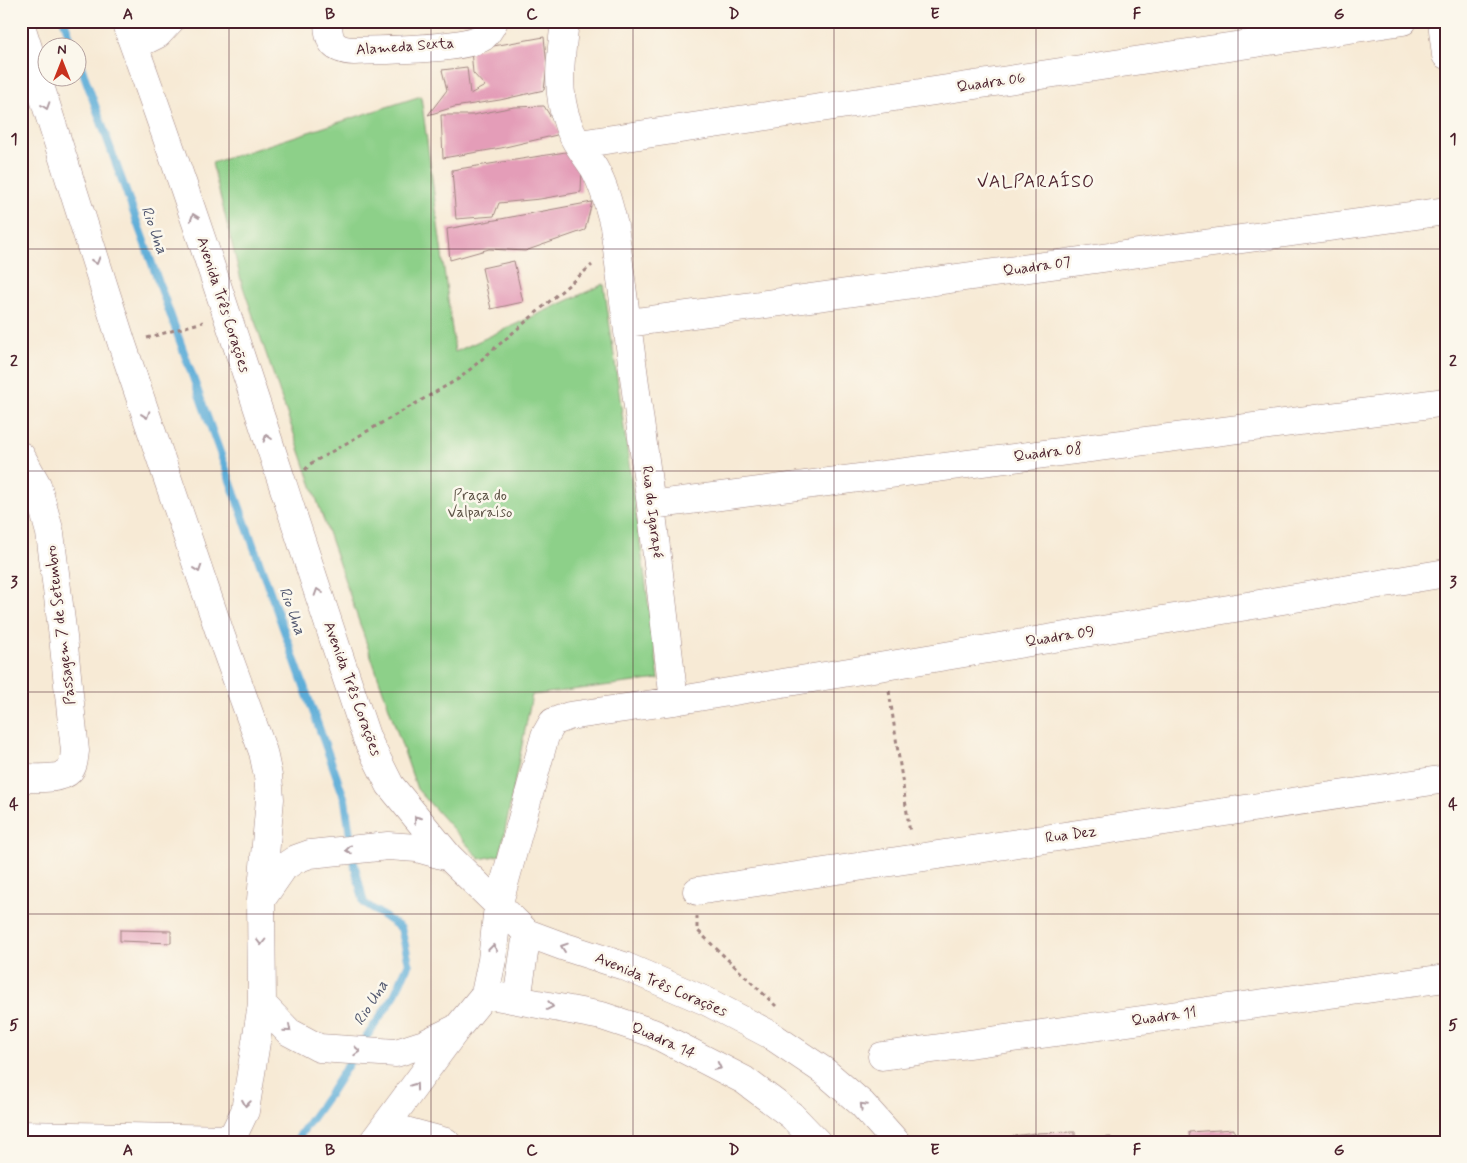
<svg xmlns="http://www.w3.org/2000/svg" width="1467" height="1163" font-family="Mynerve,sans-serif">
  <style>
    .green { fill: #8dd089; stroke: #6c785a }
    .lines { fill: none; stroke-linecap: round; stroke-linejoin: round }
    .stream { stroke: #5dadd8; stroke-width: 8 }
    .building { fill: #e49db8 }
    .minor-casing { stroke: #a08480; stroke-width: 29 }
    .path { stroke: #a08480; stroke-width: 3; stroke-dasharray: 4 4; stroke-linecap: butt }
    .minor { stroke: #fff; stroke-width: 28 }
    .oneway { stroke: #ae9aa0 }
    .grid { fill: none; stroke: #4a1f2b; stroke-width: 1; stroke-opacity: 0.55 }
    .labels { text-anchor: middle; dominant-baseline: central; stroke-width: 5; stroke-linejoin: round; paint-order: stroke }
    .street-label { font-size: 15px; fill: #4a1f2b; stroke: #fbf7ec }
    .park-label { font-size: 15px; fill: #5e5447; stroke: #fbf7ec }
    .water-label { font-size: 16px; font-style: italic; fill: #525870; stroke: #fbf7ec }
    .quarter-label { font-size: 18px; letter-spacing: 1px; fill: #4a1f2b; stroke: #fbf7ec }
    .neatline { fill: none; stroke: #4a1f2b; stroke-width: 2 }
    .grid-label { font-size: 16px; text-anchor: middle; font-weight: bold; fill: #4a1f2b }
  </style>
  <rect width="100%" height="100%" fill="#fbf7ec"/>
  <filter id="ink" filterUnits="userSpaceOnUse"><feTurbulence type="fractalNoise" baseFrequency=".02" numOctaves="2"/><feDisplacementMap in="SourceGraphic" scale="10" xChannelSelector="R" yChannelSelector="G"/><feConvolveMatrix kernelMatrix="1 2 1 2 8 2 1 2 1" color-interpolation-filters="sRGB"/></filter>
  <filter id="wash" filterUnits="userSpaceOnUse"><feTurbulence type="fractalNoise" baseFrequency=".0096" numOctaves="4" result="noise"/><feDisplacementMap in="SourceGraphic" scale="20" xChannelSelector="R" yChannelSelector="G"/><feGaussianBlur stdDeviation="1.12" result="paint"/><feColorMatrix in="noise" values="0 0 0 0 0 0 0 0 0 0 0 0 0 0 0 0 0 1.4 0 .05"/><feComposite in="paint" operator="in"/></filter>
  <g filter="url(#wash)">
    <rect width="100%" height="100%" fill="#f7ead5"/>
    <path class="green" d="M 421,96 L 455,352 L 604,284 L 659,679 L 532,695 L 500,855 L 480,859 L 417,789 L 242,284 L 212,163 Z"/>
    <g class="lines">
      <path class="stream" d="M 64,21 L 74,48
        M 78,58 L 345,800 L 354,863 L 364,903 L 401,928 L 409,963 L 393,998 L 361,1045
        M 295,1142 L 328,1096 L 353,1057"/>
    </g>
    <g id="blocks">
      <path class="building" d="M 544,37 L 547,66 L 544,90 L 500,100 L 454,107 L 428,115 L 447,90 L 442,70 L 467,67 L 470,94 L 485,86 L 473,73 L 471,50 Z
        M 544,106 L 561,134 L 501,148 L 443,158 L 441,115 L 473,115 L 514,107 Z
        M 572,151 L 582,168 L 581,192 L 540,199 L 499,203 L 494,216 L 456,219 L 452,170 Z
        M 592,202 L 585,230 L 525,251 L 489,249 L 450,260 L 447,229 Z
        M 514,261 L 523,302 L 491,309 L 482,268 Z
        M 120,930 L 171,931 L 171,943 L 120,941 Z
        M 1234,1129 L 1235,1142 L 1190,1142 L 1189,1132 Z
        M 1075,1132 L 1075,1139 L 1111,1137 L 1112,1142 L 1076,1142 L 1075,1139 L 1071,1142 L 1038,1142 L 1037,1133 Z
        M 1035,1133 L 1037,1142 L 980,1142 L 980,1141 Z"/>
    </g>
  </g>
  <g filter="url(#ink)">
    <use href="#blocks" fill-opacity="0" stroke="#a08480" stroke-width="1"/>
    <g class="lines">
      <defs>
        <path id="minor" d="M 125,21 C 212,258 286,500 367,739 L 390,785 L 449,857 L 527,933 L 562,946 L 624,966 L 706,1001 L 769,1034 L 824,1071 L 862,1104 L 896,1142
          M 328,21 C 328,42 333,50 354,51 C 381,50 463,50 483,37 C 488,33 491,27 494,21
          M 565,21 C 561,56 555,90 568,124 C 573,140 585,154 594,168 C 604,186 609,205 614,226 L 651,505 L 674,701
          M 1442,21 L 1446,55
          M 21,26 L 122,344 L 221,636 L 263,752 L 268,776 L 270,799 L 261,900 L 262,1004 L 245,1111 L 230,1142
          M 134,46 L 158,34 L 170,21
          M 579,144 L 1403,21
          M 628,323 L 1446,211
          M 21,456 L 37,485 L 50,533 L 63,637 L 75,751 C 74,758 74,766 69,771 C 61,780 34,778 21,778
          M 651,505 L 1446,402
          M 697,891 L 1446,779
          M 261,900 L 284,867 L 296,859 L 310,854 L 388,846 L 417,848 L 449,857
          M 485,994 L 602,1016 L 653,1033 L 744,1080 L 791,1115 L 817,1142
          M 517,1000 L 527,933
          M 262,1004 L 289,1032 L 319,1048 L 396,1053 L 424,1044 L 455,1029
          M 882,1056 L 1446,978
          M 387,1126 L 446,1142
          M 21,1135 L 232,1139
          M 373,1142 L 458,1027 L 485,994 L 492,960 L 498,906 L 545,736 L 553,722 L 569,716 L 674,701 L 1446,573"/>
      </defs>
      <use href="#minor" class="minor-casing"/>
      <path class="path" d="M 147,338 L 203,322
        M 305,470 L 310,464 L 460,378 L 592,265
        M 889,691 L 910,833
        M 697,916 L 697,930 L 776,1006"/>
      <use href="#minor" class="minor"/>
    </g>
    <defs><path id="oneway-chevron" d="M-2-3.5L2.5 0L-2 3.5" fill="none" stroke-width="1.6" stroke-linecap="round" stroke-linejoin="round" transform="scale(1.25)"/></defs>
    <g class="oneway">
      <use href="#oneway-chevron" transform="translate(46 106) rotate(72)"/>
      <use href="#oneway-chevron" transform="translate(194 217) rotate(-109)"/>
      <use href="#oneway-chevron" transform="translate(96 261) rotate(73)"/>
      <use href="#oneway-chevron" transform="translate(146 415) rotate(71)"/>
      <use href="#oneway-chevron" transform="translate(267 438) rotate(-108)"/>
      <use href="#oneway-chevron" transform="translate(198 569) rotate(71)"/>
      <use href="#oneway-chevron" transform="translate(318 592) rotate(-108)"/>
      <use href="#oneway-chevron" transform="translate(417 819) rotate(-129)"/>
      <use href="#oneway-chevron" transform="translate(349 850) rotate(174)"/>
      <use href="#oneway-chevron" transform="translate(261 942) rotate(90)"/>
      <use href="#oneway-chevron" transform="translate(564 947) rotate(-161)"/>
      <use href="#oneway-chevron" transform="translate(493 948) rotate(-84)"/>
      <use href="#oneway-chevron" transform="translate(550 1006) rotate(11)"/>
      <use href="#oneway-chevron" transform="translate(288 1029) rotate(40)"/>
      <use href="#oneway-chevron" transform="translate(357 1051) rotate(3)"/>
      <use href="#oneway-chevron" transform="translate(718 1067) rotate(27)"/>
      <use href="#oneway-chevron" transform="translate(415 1086) rotate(-54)"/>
      <use href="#oneway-chevron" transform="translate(246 1103) rotate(99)"/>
      <use href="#oneway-chevron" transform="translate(863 1106) rotate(-135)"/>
    </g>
  </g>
  <path class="grid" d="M 229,21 L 229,1142M 431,21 L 431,1142M 633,21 L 633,1142M 834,21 L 834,1142M 1036,21 L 1036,1142M 1238,21 L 1238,1142M 21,249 L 1446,249M 21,471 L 1446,471M 21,692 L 1446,692M 21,914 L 1446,914"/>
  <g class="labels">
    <g class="street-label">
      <text transform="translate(405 47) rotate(-4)">Alameda Sexta</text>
      <text transform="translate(991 83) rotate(-8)">Quadra 06</text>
      <text transform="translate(1037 267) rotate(-8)">Quadra 07</text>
      <text transform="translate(223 305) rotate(72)">Avenida Três Corações</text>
      <text transform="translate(1048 453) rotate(-7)">Quadra 08</text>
      <text transform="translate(652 512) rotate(83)">Rua do Igarapé</text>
      <text transform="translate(61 625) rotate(-97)">Passagem 7 de Setembro</text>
      <text transform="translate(1060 637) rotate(-9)">Quadra 09</text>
      <text transform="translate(352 689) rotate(70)">Avenida Três Corações</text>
      <text transform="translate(1071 835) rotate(-8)">Rua Dez</text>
      <text transform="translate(661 985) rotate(23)">Avenida Três Corações</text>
      <text transform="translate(1164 1017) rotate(-8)">Quadra 11</text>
      <text transform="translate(663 1041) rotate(24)">Quadra 14</text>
    </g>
    <g class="park-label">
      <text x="480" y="496">Praça do<tspan x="480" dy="17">Valparaíso</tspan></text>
    </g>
    <g class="water-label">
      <text transform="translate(154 230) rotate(70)">Rio Una</text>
      <text transform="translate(292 611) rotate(70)">Rio Una</text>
      <text transform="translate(371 1003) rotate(-58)">Rio Una</text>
    </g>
    <g class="quarter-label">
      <text x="1036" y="182">VALPARAÍSO</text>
    </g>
  </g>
  <rect width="1467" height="1163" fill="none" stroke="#fbf7ec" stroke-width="55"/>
  <g transform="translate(62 62)"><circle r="24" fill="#fbf7ec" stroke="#b4a19f"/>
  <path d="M0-4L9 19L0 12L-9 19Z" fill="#c8321e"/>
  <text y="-8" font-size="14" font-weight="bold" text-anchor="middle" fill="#4a1f2b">N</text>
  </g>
  <rect x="28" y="28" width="1412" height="1108" class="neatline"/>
  <g class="grid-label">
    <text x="128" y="19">A</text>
    <text x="330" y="19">B</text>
    <text x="532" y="19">C</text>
    <text x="734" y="19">D</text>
    <text x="935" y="19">E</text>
    <text x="1137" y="19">F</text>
    <text x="1339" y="19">G</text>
    <text x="14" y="144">1</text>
    <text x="1453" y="144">1</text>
    <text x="14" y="366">2</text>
    <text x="1453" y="366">2</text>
    <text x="14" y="587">3</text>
    <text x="1453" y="587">3</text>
    <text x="14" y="809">4</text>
    <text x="1453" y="809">4</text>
    <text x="14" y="1030">5</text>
    <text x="1453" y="1030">5</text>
    <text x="128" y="1155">A</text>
    <text x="330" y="1155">B</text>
    <text x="532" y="1155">C</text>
    <text x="734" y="1155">D</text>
    <text x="935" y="1155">E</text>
    <text x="1137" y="1155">F</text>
    <text x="1339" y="1155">G</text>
  </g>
</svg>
